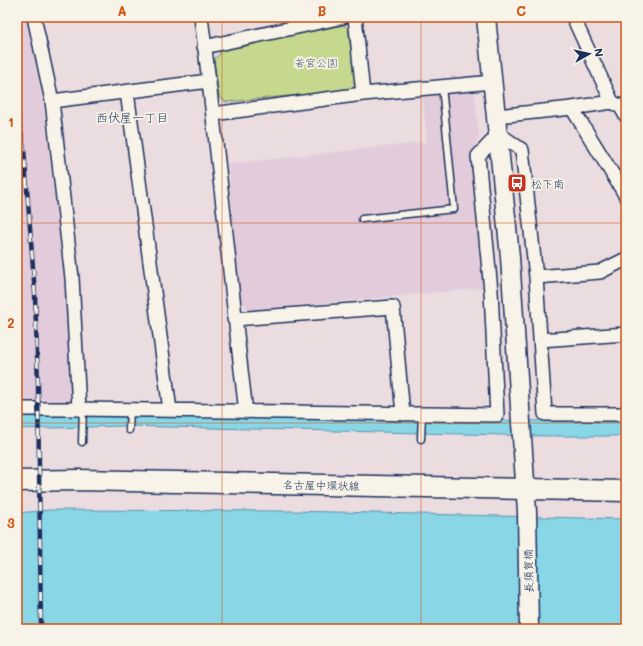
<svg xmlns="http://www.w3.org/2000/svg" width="643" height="646" font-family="Mali,'Klee One',sans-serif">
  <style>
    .built { fill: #e2ccdb }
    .green { fill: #c5d88d; stroke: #708476 }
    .water { fill: #88d6e6; stroke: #5c93b0 }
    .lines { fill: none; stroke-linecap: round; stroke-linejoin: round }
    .lane-casing { stroke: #1b2f5e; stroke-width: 9 }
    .street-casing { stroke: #1b2f5e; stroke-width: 16 }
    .secondary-casing { stroke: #1b2f5e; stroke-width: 21 }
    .primary-casing { stroke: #1b2f5e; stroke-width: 23 }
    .lane { stroke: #f7f3e8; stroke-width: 6 }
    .street { stroke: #f7f3e8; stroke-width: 13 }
    .secondary { stroke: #f7f3e8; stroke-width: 18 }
    .primary { stroke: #f7f3e8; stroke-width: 20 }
    .rail-casing { stroke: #1b2f5e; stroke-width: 4.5 }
    .rail { stroke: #f7f3e8; stroke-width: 3; stroke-dasharray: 9; stroke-linecap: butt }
    .grid { fill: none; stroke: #d45514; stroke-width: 1; stroke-opacity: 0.55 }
    .labels { text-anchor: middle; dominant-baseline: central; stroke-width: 3.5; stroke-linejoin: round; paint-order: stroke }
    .park-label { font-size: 11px; fill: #46596a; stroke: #f7f3e8 }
    .poi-label { font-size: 11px; fill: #1b2f5e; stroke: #f7f3e8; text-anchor: start }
    .street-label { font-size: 11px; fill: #1b2f5e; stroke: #f7f3e8 }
    .neighbourhood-label { font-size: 12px; fill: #1b2f5e; stroke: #f7f3e8 }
    .neatline { fill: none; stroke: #d45514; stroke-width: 1.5 }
    .grid-label { font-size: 13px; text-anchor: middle; font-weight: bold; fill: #d45514 }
  </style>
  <rect width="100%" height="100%" fill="#ebdce0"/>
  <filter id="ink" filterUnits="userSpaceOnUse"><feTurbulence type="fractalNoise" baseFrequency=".025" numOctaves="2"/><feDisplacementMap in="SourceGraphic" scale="8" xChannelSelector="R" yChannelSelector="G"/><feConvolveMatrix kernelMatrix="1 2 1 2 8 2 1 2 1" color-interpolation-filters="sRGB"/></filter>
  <g filter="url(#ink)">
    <path class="built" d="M 17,17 L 26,17 L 42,96 L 64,275 L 71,401 L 17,404 Z
      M 474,89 L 479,136 L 473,154 L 484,288 L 250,310 L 240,302 L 228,164 L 427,142 L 422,95 Z"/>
    <path class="green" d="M 344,25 L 348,28 L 356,84 L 351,90 L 226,102 L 219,97 L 214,59 L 220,54 L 220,50 Z"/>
    <path class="water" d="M 17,414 L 626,422 L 626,436 L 546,436 L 125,426 L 17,429 Z
      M 50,510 L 293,511 L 626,519 L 626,629 L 17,629 L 17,513 Z"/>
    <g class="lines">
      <defs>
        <path id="lane" d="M 362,219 L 454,209 L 442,86
          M 129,430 L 130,410
          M 421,439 L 422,414
          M 82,442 L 83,409"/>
        <path id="street" d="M 34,17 L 52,101 L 72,278 L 79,409 L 497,415 L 491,291 L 478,156 L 499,134 L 522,150 L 536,277 L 545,414 L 626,414
          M 201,17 C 218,148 230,280 246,412
          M 355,17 L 363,94
          M 204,47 L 343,17
          M 127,92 L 170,410
          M 52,101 L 209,81
          M 612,102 L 620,106 L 626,116
          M 572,108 L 612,102 L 573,17
          M 213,114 L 363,94 L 493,82
          M 497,116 L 572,108 L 626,196
          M 536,277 L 600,272 L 626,259
          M 234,319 L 393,307 L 403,414
          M 540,340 L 626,334
          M 17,409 L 79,409"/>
        <path id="secondary" d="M 486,17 L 510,257 L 527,512 L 529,629"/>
        <path id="primary" d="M 17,481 L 79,480 L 626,491"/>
      </defs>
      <use href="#lane" class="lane-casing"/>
      <use href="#street" class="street-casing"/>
      <use href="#secondary" class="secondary-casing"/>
      <use href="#primary" class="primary-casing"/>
      <use href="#lane" class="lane"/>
      <use href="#street" class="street"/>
      <use href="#secondary" class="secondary"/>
      <use href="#primary" class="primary"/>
      <defs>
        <path id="rail" d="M 17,107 L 24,149 L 35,294 L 38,385 L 41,629"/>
      </defs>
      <use href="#rail" class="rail-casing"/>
      <use href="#rail" class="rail"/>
    </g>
  </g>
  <path class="grid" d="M 222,17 L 222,629M 421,17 L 421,629M 17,223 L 626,223M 17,423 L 626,423"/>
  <defs>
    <symbol id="bus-square" viewBox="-11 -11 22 22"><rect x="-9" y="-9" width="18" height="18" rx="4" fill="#c8321e" stroke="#f7f3e8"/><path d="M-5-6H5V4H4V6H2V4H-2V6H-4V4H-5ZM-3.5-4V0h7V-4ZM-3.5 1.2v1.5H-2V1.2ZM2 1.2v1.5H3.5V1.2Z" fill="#fff"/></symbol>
  </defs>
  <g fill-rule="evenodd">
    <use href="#bus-square" x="506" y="172" width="22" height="22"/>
  </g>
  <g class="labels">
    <g class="park-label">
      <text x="316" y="62">若宮公園</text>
    </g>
    <g class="poi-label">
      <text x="531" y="183">松下南</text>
    </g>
    <g class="street-label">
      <text transform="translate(321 485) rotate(1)">名古屋中環状線</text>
      <text transform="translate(528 571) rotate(-91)">長須賀橋</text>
    </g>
    <g class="neighbourhood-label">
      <text x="132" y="117">西伏屋一丁目</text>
    </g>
  </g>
  <rect width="643" height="646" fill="none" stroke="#f7f3e8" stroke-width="44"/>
  <g transform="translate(589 54) rotate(82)" stroke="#f7f3e8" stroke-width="3" paint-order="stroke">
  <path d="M0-3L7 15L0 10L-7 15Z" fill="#1b2f5e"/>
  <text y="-6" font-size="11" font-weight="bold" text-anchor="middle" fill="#1b2f5e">N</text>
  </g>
  <rect x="22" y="22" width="599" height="602" class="neatline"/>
  <g class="grid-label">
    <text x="122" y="16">A</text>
    <text x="322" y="16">B</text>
    <text x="521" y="16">C</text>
    <text x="11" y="127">1</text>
    <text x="11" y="328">2</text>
    <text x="11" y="528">3</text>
  </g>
</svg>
